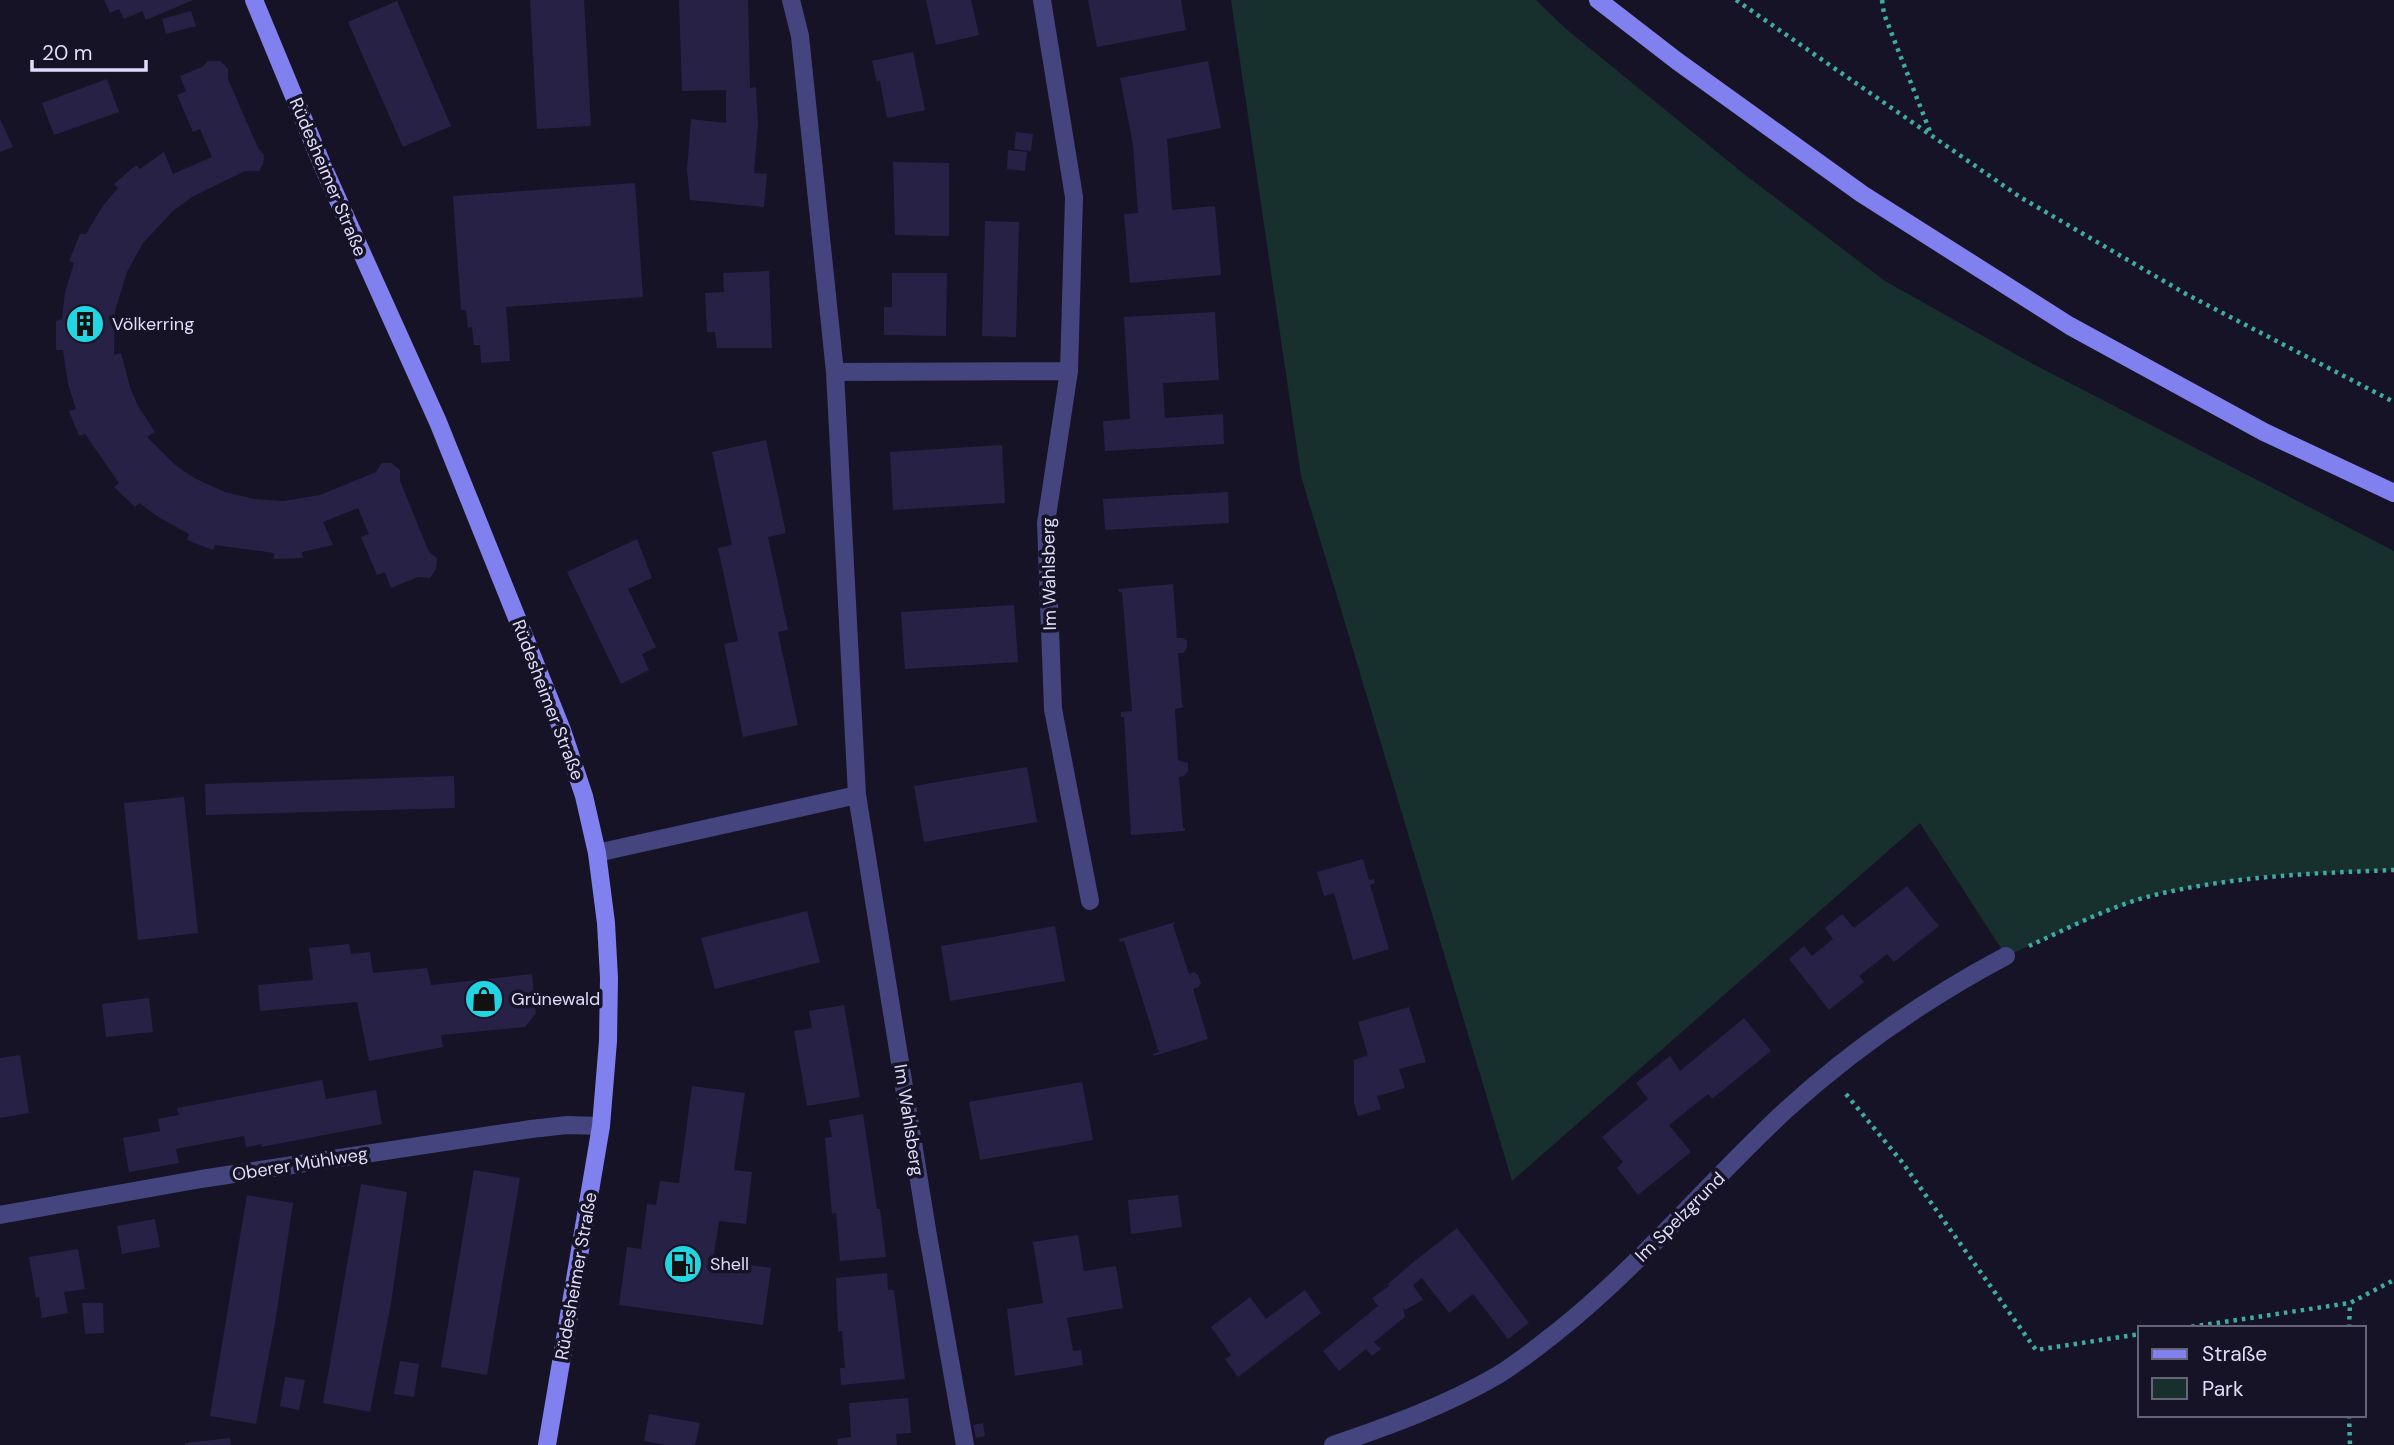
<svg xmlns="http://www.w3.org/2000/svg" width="2394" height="1445" font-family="'DM Sans',sans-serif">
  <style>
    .green { fill: #172f2d }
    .building { fill: #272145 }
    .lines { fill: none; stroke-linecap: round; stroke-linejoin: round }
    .path { stroke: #40aba0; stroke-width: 4.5; stroke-dasharray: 3.5 5; stroke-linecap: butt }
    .lane { stroke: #44447f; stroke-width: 18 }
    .street { stroke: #44447f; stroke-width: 18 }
    .secondary { stroke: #8081ee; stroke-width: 18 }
    .labels { text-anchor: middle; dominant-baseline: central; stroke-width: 7; stroke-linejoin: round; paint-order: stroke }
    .street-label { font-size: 18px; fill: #dfddfa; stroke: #161326 }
    .poi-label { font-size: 18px; fill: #dfddfa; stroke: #161326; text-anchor: start }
  </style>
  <rect width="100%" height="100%" fill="#161326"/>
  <path class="green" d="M 1231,0 L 1536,0 L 1566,29 L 1744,174 L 1885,281 L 2035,365 L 2394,551 L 2394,870 L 2261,876 L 2156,894 L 2100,915 L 2006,956 L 1920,823 L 1512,1181 L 1301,476 Z"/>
  <path class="building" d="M 104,0 L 193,0 L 146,20 L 142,11 L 124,19 L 119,9 L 110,13 Z
    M 530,0 L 584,0 L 591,126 L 537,129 Z
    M 679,0 L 748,0 L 750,88 L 756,87 L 758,125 L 754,173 L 767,174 L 764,207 L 690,200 L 687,170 L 691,119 L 726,123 L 726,90 L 682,91 Z
    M 926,0 L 971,0 L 979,35 L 936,45 Z
    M 1088,0 L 1181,0 L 1186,30 L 1097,47 Z
    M 397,1 L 451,126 L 403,147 L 348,22 Z
    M 191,11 L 196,26 L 166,34 L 162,19 Z
    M 913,52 L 925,110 L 887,118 L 880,81 L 877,82 L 872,61 Z
    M 208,61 L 220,61 L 228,69 L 228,79 L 258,148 L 264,155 L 263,164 L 259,171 L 245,171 L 192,197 L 173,211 L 143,243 L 127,272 L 115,311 L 114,355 L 121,353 L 130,387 L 138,406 L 155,432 L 147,437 L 174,464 L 194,478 L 225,492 L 254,499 L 283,501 L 320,495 L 376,472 L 382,463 L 391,463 L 400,470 L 400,481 L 429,552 L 437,558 L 436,569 L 430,578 L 418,577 L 391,588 L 385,572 L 377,575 L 361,537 L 369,534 L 358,508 L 323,522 L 333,545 L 302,552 L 303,558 L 274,559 L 274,553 L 215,545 L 213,550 L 187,540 L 189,534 L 160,518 L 139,503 L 135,507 L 114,487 L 119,483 L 85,434 L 79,436 L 69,411 L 76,409 L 68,384 L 63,350 L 56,350 L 56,321 L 62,319 L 65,292 L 74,263 L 69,261 L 80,234 L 86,234 L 102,207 L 118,188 L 114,184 L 136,165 L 140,169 L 164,152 L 173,174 L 212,157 L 200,129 L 193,132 L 177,95 L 186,91 L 180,76 L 202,67 Z
    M 1208,61 L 1221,128 L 1167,139 L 1172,210 L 1215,206 L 1221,275 L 1130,283 L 1124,214 L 1138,213 L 1133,145 L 1120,78 Z
    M 107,79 L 119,112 L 54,135 L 42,103 Z
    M 0,119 L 13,147 L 0,152 Z
    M 1016,132 L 1033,134 L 1031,151 L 1014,149 Z
    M 1008,150 L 1027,152 L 1025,171 L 1007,169 Z
    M 893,162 L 949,163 L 949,236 L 895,235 Z
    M 635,183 L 643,297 L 506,307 L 510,361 L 481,363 L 480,345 L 474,345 L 472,327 L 468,328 L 466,310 L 461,310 L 453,196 Z
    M 985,221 L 1019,222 L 1016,337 L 982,336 Z
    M 769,271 L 772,348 L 717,348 L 715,332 L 707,332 L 705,293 L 724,292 L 723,273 Z
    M 892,273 L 947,273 L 946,336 L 884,335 L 884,307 L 892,307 Z
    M 1215,312 L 1219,380 L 1163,383 L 1165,418 L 1223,414 L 1224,444 L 1105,451 L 1103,421 L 1130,419 L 1124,317 Z
    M 766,440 L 786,533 L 768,537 L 788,630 L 778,632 L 798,725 L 743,737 L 724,644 L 738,641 L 718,548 L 732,545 L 712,452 Z
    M 1002,445 L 1005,503 L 893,510 L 890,452 Z
    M 1228,492 L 1229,523 L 1105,530 L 1103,499 Z
    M 637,539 L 652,578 L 628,589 L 656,647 L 642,654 L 649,670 L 621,684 L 567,572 Z
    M 1173,584 L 1177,638 L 1183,638 L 1187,641 L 1187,648 L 1183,653 L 1178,653 L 1182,704 L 1184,707 L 1175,709 L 1178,760 L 1188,763 L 1188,771 L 1184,776 L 1179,777 L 1183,828 L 1185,828 L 1185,831 L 1131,835 L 1124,717 L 1121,717 L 1121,712 L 1132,711 L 1122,592 L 1119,592 L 1118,589 Z
    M 1014,605 L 1018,662 L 905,669 L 901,612 Z
    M 1027,767 L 1037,822 L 924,842 L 914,786 Z
    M 454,776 L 455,808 L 206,815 L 205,784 Z
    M 184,797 L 198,933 L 138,940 L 124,803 Z
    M 1363,859 L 1369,880 L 1374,879 L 1375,883 L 1370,885 L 1389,949 L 1353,960 L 1334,893 L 1324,896 L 1317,872 Z
    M 1907,886 L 1939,926 L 1894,962 L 1887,954 L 1859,976 L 1864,982 L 1829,1010 L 1789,959 L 1804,946 L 1812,956 L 1833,939 L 1825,928 L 1842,914 L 1854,928 Z
    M 807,911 L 820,962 L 715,989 L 701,938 Z
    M 1175,922 L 1173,925 L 1189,974 L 1194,972 L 1198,975 L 1201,983 L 1199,987 L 1193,989 L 1208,1039 L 1154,1056 L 1153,1054 L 1159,1052 L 1124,941 L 1120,942 L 1119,939 Z
    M 1055,926 L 1065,981 L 950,1001 L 941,946 Z
    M 349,944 L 351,954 L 370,952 L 373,973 L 427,968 L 431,985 L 532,974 L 536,1013 L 525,1027 L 441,1035 L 443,1047 L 369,1061 L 357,1002 L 260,1011 L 258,985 L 313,980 L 309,948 Z
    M 149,998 L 153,1032 L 106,1037 L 102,1004 Z
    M 844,1005 L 860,1097 L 807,1106 L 794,1031 L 812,1028 L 809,1011 Z
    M 1409,1007 L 1426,1062 L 1399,1069 L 1405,1088 L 1377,1096 L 1381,1109 L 1358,1116 L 1354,1103 L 1354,1060 L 1368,1055 L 1358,1022 Z
    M 1744,1018 L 1771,1051 L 1712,1099 L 1708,1094 L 1669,1125 L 1691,1152 L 1638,1195 L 1617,1168 L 1623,1162 L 1602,1137 L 1648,1099 L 1636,1083 L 1670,1056 L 1680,1071 Z
    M 20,1055 L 29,1113 L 0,1118 L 0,1058 Z
    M 322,1080 L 326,1099 L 376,1090 L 382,1124 L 261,1147 L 262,1144 L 246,1147 L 244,1136 L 176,1149 L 179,1163 L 129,1172 L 123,1138 L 160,1131 L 158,1119 L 179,1115 L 177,1108 Z
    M 1082,1082 L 1093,1140 L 980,1160 L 969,1102 Z
    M 692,1086 L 745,1093 L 734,1170 L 752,1172 L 746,1224 L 719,1221 L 713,1260 L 771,1268 L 763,1325 L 619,1305 L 627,1247 L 641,1249 L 647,1204 L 656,1205 L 660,1181 L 679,1183 Z
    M 863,1114 L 877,1209 L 880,1209 L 886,1257 L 840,1261 L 836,1213 L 832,1214 L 825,1138 L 832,1137 L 829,1120 Z
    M 474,1170 L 520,1178 L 487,1375 L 441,1367 Z
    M 361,1184 L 407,1192 L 391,1303 L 370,1412 L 323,1403 Z
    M 247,1195 L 293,1203 L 276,1317 L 256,1424 L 210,1416 Z
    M 1178,1195 L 1182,1227 L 1131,1234 L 1128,1200 Z
    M 155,1219 L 160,1247 L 122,1254 L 117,1226 Z
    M 1457,1228 L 1529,1323 L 1508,1339 L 1473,1294 L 1449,1313 L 1422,1278 L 1413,1285 L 1423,1300 L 1405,1310 L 1403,1307 L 1405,1317 L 1374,1342 L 1381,1349 L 1372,1356 L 1366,1349 L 1339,1371 L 1323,1351 L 1378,1306 L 1372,1298 L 1389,1286 L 1388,1284 L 1411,1264 Z
    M 1078,1235 L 1084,1271 L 1116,1266 L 1123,1308 L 1067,1318 L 1073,1351 L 1081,1350 L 1083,1365 L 1015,1376 L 1007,1309 L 1043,1303 L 1033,1242 Z
    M 78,1249 L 85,1289 L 64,1292 L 68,1313 L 42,1318 L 39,1297 L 36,1298 L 29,1257 Z
    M 887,1273 L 888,1290 L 894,1290 L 905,1379 L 841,1385 L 840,1368 L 845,1368 L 842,1331 L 838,1332 L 836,1278 Z
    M 1305,1290 L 1321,1313 L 1238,1377 L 1225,1359 L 1231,1355 L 1211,1327 L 1250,1297 L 1266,1319 Z
    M 82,1303 L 103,1303 L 104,1333 L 85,1334 Z
    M 400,1361 L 419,1364 L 414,1397 L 394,1394 Z
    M 285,1377 L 305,1380 L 299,1410 L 280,1406 Z
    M 908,1398 L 911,1433 L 896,1434 L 897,1445 L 838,1445 L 837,1439 L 851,1437 L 849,1403 Z
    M 649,1414 L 700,1423 L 695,1445 L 666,1445 L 644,1441 Z
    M 983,1423 L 985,1436 L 976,1438 L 973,1425 Z
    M 230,1438 L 231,1445 L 185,1445 L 185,1443 Z"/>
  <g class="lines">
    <path class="path" d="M 1736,0 L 2020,197 L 2186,294 L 2394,402
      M 1882,0 L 1884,14 L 1931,134
      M 2029,946 C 2071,927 2114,904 2159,894 C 2236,876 2315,873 2394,870
      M 1846,1094 L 1902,1162 L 2036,1350 L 2140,1334
      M 2183,1328 L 2350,1303 L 2394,1280
      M 2349,1328 L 2350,1303
      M 2349,1415 L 2350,1445"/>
    <path class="lane" d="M 927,1230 L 965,1445"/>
    <path class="street" d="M 791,0 L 800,36 L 835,372 L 857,795 L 927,1230
      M 1042,0 L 1074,197 L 1069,371 L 1046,523 L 1053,709 L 1090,901
      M 835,372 L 1069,371
      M 597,853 L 857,795
      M 0,1215 L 201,1179 L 531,1129 L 567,1125 L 601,1126
      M 1333,1445 C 1389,1426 1447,1405 1498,1375 C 1519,1362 1539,1346 1558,1331 C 1641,1265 1708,1182 1786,1110 C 1852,1050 1927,998 2006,956"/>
    <path class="secondary" d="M 254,0 L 324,169 L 438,422 L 562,730 L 584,796 L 597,853 L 606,923 L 609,978 L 608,1041 L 601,1126 L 547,1445
      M 1598,0 L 1677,61 L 1862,194 L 2070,326 L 2264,432 L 2394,493"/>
  </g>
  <defs>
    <symbol id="building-disc" viewBox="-11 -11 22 22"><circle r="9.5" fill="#21d6e2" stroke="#161326"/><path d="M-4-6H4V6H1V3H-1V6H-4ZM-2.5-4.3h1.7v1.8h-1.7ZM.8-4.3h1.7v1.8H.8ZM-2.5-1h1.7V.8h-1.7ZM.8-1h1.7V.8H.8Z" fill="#111"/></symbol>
    <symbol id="shop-disc" viewBox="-11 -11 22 22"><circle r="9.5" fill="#21d6e2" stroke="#161326"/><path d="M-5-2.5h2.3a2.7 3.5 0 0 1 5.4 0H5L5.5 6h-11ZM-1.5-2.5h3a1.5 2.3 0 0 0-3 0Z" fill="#111"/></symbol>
    <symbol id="fuel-disc" viewBox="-11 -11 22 22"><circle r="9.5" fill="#21d6e2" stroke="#161326"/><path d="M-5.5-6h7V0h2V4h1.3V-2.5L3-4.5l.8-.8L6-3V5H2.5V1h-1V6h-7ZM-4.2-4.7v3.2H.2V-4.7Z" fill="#111"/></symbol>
  </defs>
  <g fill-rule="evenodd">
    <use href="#building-disc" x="63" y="302" width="44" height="44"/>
    <use href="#shop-disc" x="462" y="977" width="44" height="44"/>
    <use href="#fuel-disc" x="661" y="1242" width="44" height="44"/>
  </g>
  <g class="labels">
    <g class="street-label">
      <text transform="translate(328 177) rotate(67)">Rüdesheimer Straße</text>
      <text transform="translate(1049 574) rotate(-91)">Im Wahlsberg</text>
      <text transform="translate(548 700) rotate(69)">Rüdesheimer Straße</text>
      <text transform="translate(909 1120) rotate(81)">Im Wahlsberg</text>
      <text transform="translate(300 1164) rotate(-9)">Oberer Mühlweg</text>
      <text transform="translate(1680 1217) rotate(-45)">Im Spelzgrund</text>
      <text transform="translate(576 1276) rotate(-80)">Rüdesheimer Straße</text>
    </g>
    <g class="poi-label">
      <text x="112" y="324">Völkerring</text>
      <text x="511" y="999">Grünewald</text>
      <text x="710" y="1264">Shell</text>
    </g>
  </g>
  <rect x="2138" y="1326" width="228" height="91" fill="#161326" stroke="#66647b" stroke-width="2"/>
  <rect x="2152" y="1349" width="35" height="10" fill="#8081ee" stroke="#66647b" stroke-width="2"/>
  <text x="2202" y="1361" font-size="21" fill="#dfddfa">Straße</text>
  <rect x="2152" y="1378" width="35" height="21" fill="#172f2d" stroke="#66647b" stroke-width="2"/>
  <text x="2202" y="1396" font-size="21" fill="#dfddfa">Park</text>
  <path d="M32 60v10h114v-10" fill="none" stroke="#dfddfa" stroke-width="3.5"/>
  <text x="42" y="60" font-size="21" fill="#dfddfa" stroke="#161326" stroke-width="5" paint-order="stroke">20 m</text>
</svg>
